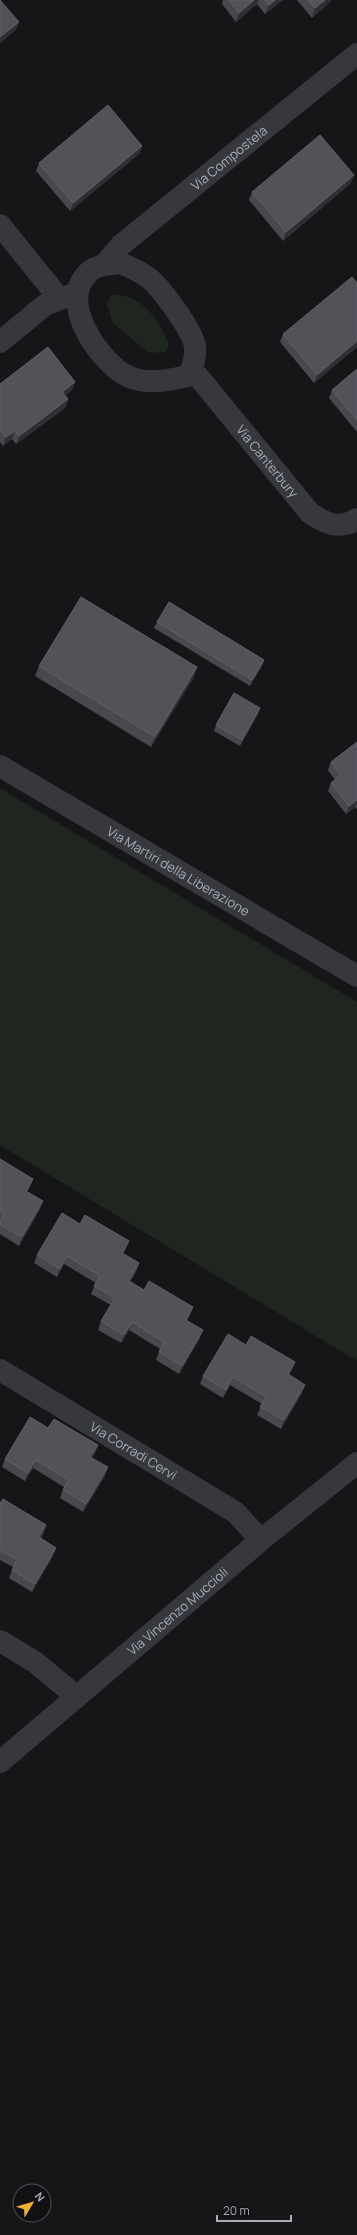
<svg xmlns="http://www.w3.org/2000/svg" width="357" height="2235" font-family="Manrope,sans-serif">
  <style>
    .green { fill: #1e261f }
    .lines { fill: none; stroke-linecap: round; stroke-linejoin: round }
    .minor { stroke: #37383d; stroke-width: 22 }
    .tertiary { stroke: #37383d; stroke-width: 22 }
    .wall { fill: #47494d }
    .shaded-wall { fill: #2f3033 }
    .building { fill: #525359; stroke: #5f6168 }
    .labels { text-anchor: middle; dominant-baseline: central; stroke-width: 4; stroke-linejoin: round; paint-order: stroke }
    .street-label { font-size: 13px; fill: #a8adb8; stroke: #111113 }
  </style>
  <rect width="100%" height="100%" fill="#161618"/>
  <path class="green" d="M 111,295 C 140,292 161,321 169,345 L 166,352 L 149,353 L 113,323 L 107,304 Z
    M 0,788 L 357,1002 L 357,1361 L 0,1145 Z"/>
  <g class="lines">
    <g class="minor">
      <path d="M 0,225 L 59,298"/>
      <path d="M 121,263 C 129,267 138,271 146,276 C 160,285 192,330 195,346 C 196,358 193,366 188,376 C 167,381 142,386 122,373 C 96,356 58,300 89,272 C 96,265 110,264 121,263 Z"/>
      <path id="s1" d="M 104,265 L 121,245 L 357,54"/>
      <path d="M 0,342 L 45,305 L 73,294"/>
      <path id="s2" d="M 192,369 L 310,513 C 327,524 339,530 357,519"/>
      <path id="s3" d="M 0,1370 L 235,1512 L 261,1540"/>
      <path d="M 0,1641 L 35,1662 L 77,1697"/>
      <path id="s4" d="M 0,1762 L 261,1540 L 357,1463"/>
    </g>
    <path class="tertiary" id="s5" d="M 0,766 L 357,976"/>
  </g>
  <path class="wall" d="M 223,0 L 283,0 L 265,14 L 257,4 L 236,22 L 222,4 Z
    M 297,0 L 331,0 L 331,1 L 312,18 Z
    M 142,146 L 139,154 L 70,211 L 36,171 L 39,163 Z
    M 351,183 L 283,241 L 249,200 L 252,192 Z
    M 357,283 L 357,347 L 314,383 L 280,342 L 283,334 Z
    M 357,369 L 357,432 L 329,398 L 332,390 Z
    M 75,382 L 72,390 L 65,395 L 68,399 L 65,408 L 16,444 L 12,439 L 3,446 L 0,442 L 0,384 Z
    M 157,622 L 264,660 L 262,666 L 250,686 L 154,628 Z
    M 39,666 L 194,677 L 151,747 L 35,676 Z
    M 258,714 L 240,746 L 214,731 L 216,725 Z
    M 357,742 L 357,809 L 355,807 L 346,814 L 328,791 L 331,783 L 335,780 L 328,770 L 331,762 Z
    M 0,1159 L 33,1179 L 30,1187 L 27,1192 L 40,1209 L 19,1246 L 0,1234 Z
    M 80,1224 L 126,1249 L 123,1254 L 139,1263 L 136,1272 L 130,1282 L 144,1290 L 193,1307 L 190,1315 L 187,1320 L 200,1338 L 179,1374 L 156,1360 L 160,1349 L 129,1330 L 121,1343 L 98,1330 L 101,1321 L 111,1305 L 91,1294 L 96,1283 L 64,1264 L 57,1277 L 34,1263 L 37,1255 Z
    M 246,1345 L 295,1362 L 292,1370 L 289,1375 L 302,1393 L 281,1429 L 257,1415 L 262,1404 L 230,1385 L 223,1398 L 200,1384 L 203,1376 Z
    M 48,1428 L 98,1445 L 95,1453 L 92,1458 L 105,1476 L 83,1512 L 60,1498 L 64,1487 L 33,1468 L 25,1481 L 2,1467 L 5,1459 Z
    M 0,1503 L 44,1533 L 41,1538 L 53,1556 L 32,1592 L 9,1578 L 13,1567 L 0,1560 Z"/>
  <path class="shaded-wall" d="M 254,0 L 259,0 L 257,4 L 236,22 L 239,13 Z
    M 275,0 L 283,0 L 265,14 L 269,5 Z
    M 325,0 L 331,0 L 331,1 L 312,18 L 315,8 Z
    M 19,22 L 16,30 L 0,43 L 0,37 Z
    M 142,146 L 139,154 L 70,211 L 73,203 Z
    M 354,175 L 351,183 L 283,241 L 286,232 Z
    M 357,341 L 357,347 L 314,383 L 317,375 Z
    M 75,382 L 72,390 L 59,400 L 62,392 Z
    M 68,399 L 65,408 L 16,444 L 19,436 Z
    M 15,431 L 12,439 L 3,446 L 6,437 Z
    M 264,660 L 262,666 L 250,686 L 252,680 Z
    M 197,667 L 194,677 L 151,747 L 155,737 Z
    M 260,708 L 258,714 L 240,746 L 242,740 Z
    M 357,800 L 357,803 L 355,807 L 346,814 L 349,806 Z
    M 33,1179 L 30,1187 L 23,1199 L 26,1191 Z
    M 43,1201 L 40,1209 L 19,1246 L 22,1237 Z
    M 129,1241 L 126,1249 L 119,1262 L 122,1253 Z
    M 67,1256 L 64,1264 L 57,1277 L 60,1269 Z
    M 139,1263 L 136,1272 L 126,1289 L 129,1281 Z
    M 193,1307 L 190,1315 L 183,1328 L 186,1320 Z
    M 132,1322 L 129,1330 L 121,1343 L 124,1335 Z
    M 203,1330 L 200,1338 L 179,1374 L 182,1366 Z
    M 295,1362 L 292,1370 L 285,1382 L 288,1374 Z
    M 233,1377 L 230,1385 L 223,1398 L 226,1390 Z
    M 305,1385 L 302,1393 L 281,1429 L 284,1420 Z
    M 98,1445 L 95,1453 L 87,1465 L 90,1457 Z
    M 36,1460 L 33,1468 L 25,1481 L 28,1473 Z
    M 108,1467 L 105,1476 L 83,1512 L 86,1504 Z
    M 46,1525 L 44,1533 L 36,1545 L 39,1537 Z
    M 56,1548 L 53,1556 L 32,1592 L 35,1584 Z"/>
  <path class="building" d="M 0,0 L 19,22 L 0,37 Z
    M 229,0 L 254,0 L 239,13 Z
    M 265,0 L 275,0 L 269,5 Z
    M 308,0 L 325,0 L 315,8 Z
    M 108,105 L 142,146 L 73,203 L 39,163 Z
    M 320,135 L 354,175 L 286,232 L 252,192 Z
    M 352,277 L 357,283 L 357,341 L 317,375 L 283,334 Z
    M 48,347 L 75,382 L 62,392 L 68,399 L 19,436 L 15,431 L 6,437 L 0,430 L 0,384 Z
    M 357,369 L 357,420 L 332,390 Z
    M 81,597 L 197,667 L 155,737 L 39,666 Z
    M 169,602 L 264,660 L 252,680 L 157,622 Z
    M 234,693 L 260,708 L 242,740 L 216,725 Z
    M 357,742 L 357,800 L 349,806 L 331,783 L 341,775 L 331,762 Z
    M 0,1159 L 33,1179 L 26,1191 L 43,1201 L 22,1237 L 0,1225 L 0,1221 L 4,1214 L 0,1211 Z
    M 62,1213 L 80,1224 L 85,1215 L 129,1241 L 122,1253 L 139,1263 L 129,1281 L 144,1290 L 149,1281 L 193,1307 L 186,1320 L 203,1330 L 182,1366 L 159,1352 L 164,1342 L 132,1322 L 124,1335 L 101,1321 L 115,1298 L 94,1286 L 100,1276 L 67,1256 L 60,1269 L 37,1255 Z
    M 228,1334 L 246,1345 L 251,1336 L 295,1362 L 288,1374 L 305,1385 L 284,1420 L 260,1407 L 266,1397 L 233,1377 L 226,1390 L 203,1376 Z
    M 30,1417 L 48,1428 L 54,1419 L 98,1445 L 90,1457 L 108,1467 L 86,1504 L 63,1490 L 69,1480 L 36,1460 L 28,1473 L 5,1459 Z
    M 3,1499 L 46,1525 L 39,1537 L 56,1548 L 35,1584 L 12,1570 L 17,1560 L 0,1550 L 0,1503 Z"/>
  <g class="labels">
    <g class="street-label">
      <text stroke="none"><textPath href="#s1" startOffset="165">Via Compostela</textPath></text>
      <text stroke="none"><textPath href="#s2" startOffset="119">Via Canterbury</textPath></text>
      <text stroke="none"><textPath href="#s5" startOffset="207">Via Martiri della Liberazione</textPath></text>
      <text stroke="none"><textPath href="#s3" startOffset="156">Via Corradi Cervi</textPath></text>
      <text stroke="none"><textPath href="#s4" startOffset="233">Via Vincenzo Muccioli</textPath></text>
    </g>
  </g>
  <g transform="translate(32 2203) rotate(52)"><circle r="19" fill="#111113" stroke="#4d4f55"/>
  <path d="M0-3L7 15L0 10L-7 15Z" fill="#f2b134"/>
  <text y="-6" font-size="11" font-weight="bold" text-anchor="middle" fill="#a8adb8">N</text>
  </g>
  <path d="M217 2215v6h74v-6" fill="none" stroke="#a8adb8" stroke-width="2"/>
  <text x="223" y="2215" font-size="12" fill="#a8adb8" stroke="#111113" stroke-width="3" paint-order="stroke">20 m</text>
</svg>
